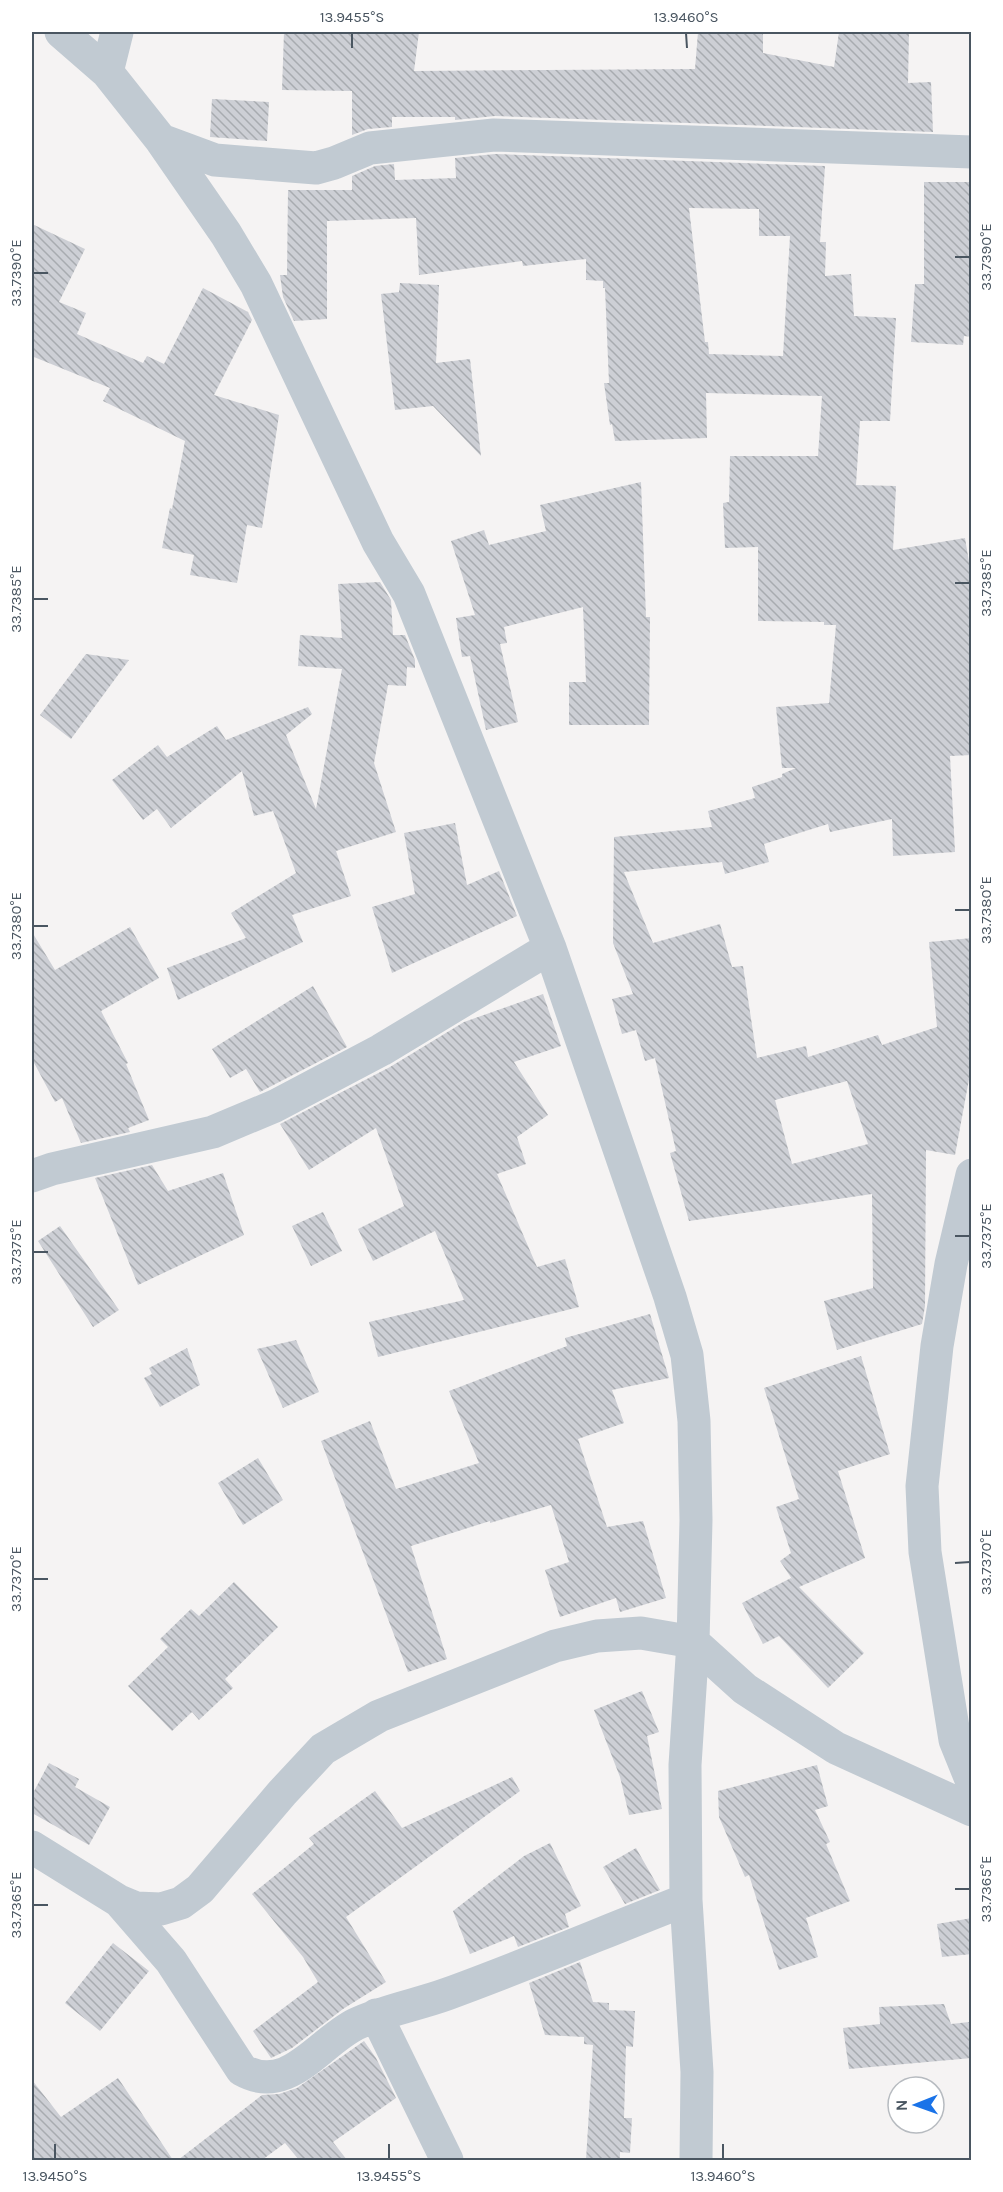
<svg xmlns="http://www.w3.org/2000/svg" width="1003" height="2192" font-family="Karla,sans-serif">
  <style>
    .building { fill: url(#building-back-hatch); fill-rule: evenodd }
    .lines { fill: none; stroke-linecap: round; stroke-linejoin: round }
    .minor { stroke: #c1cad2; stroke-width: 33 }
    .ticks { fill: none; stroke: #4a5661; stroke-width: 2 }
    .neatline { fill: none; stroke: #4a5661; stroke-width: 2 }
    .ticks-label { font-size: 15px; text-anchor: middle; fill: #4a5661 }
  </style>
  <defs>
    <pattern id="building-back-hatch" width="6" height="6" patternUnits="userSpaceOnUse" patternTransform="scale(1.5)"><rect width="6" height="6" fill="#cdcfd5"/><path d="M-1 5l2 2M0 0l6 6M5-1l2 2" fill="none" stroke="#a8abb0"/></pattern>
  </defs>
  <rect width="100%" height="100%" fill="#f5f3f3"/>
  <path class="building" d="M 284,32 L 419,32 L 414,71 L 695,69 L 698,32 L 763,32 L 763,53 L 834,67 L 839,32 L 909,32 L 908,83 L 931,82 L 933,132 L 495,116 L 455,120 L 455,117 L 392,117 L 392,127 L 368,129 L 352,135 L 352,91 L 282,90 Z
    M 212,99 L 269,102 L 267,141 L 210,137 Z
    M 495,154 L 825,166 L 820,242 L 826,242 L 825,276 L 851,274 L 854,316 L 896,318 L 890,421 L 860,421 L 856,485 L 896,486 L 893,550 L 965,538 L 972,580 L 972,755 L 950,756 L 955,852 L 893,856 L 892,819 L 830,832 L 828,824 L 764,844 L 769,862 L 725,874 L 722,862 L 624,872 L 653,943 L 720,924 L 732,967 L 743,966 L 757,1058 L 806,1046 L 808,1057 L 878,1035 L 882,1045 L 937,1027 L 929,942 L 972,938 L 972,1063 L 955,1155 L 926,1150 L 925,1306 L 922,1324 L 837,1350 L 824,1301 L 873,1288 L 872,1194 L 689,1221 L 670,1153 L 676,1151 L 655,1058 L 645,1061 L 636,1030 L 622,1034 L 612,999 L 633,994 L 613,943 L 614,837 L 712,827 L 708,811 L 755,798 L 752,787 L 782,777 L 782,774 L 796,768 L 782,768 L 776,707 L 829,703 L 836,625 L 824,625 L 824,622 L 758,621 L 758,547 L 725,548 L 723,503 L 729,502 L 730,456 L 818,456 L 822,396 L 706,393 L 707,438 L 615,441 L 612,424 L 610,425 L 604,383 L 609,383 L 605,288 L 603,288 L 603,281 L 586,280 L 586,259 L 523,266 L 522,261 L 419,275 L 416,218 L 327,221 L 327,319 L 294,321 L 283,297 L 280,275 L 287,275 L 288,190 L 352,190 L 352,176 L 375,166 L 394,164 L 395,180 L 456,178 L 455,158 ZM 689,208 L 759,209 L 759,236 L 790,236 L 783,356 L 709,354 L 708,342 L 705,342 ZM 847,1081 L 868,1144 L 792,1164 L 775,1100 Z
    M 924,182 L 972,182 L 972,337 L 964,336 L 963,345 L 911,342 L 915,284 L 924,284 Z
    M 32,224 L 85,249 L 59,302 L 86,313 L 77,334 L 143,363 L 147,356 L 164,364 L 203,288 L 248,312 L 252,320 L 214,395 L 279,415 L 262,528 L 247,525 L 237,583 L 190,575 L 194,555 L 162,548 L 170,508 L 172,509 L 185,441 L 103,401 L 110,388 L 34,357 L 32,362 Z
    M 400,283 L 439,285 L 436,363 L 470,359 L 481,456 L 433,406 L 395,410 L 381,294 L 399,292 Z
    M 641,482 L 646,617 L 650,617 L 649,725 L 569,725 L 569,682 L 586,682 L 583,607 L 504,627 L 507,643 L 500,644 L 518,722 L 486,730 L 470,656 L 462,657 L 456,618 L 475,615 L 451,541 L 484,530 L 489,545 L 546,531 L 540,505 Z
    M 380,582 L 391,600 L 393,635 L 405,635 L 415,660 L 415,668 L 407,667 L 406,686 L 388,685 L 374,763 L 396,832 L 336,851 L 351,896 L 292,915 L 303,942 L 178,1000 L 167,968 L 246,938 L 231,913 L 296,873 L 273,811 L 254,816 L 242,771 L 171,828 L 157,809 L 143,820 L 112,780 L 158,745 L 167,757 L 217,726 L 226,740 L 308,707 L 312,714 L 286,735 L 316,809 L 342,669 L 298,666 L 300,635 L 342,638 L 338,584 Z
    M 86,654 L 129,660 L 71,739 L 40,715 Z
    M 455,823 L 467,885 L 499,871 L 517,916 L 392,973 L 372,907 L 415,894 L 404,833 Z
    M 130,927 L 159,978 L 101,1011 L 128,1063 L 126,1064 L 149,1120 L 128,1128 L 130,1132 L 81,1143 L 62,1098 L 55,1102 L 32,1059 L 32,932 L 55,970 Z
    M 313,986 L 347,1047 L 260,1092 L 246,1069 L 230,1078 L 212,1049 Z
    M 543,994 L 561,1046 L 514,1062 L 548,1115 L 517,1137 L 526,1164 L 497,1174 L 537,1267 L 565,1259 L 579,1307 L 378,1357 L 369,1322 L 464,1300 L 435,1231 L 373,1261 L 358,1229 L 404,1206 L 376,1128 L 309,1170 L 280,1124 L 390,1067 L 464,1022 Z
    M 152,1165 L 168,1191 L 223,1173 L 244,1235 L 138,1285 L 95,1178 Z
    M 323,1212 L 342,1251 L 311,1266 L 292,1226 Z
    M 60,1226 L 119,1310 L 93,1327 L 38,1241 Z
    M 650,1314 L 669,1378 L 612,1390 L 624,1423 L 578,1439 L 607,1527 L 643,1521 L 666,1598 L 620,1612 L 616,1598 L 560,1617 L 545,1570 L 569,1562 L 551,1505 L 490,1523 L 490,1521 L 411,1546 L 447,1659 L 408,1672 L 321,1441 L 370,1421 L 396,1489 L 479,1463 L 449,1391 L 567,1346 L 565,1338 Z
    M 296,1340 L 319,1392 L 283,1408 L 257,1349 Z
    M 187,1348 L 200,1385 L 160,1407 L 144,1378 L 152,1374 L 149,1368 Z
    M 861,1356 L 890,1454 L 838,1471 L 865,1558 L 799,1587 L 864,1653 L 828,1688 L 779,1636 L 763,1644 L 742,1603 L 791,1578 L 794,1582 L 780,1561 L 791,1553 L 776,1507 L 799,1499 L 764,1388 Z
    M 258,1458 L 283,1500 L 243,1525 L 218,1483 Z
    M 234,1582 L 278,1627 L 225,1679 L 233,1688 L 199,1720 L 192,1712 L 172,1731 L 128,1686 L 168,1647 L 160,1639 L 191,1609 L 199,1616 Z
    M 642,1691 L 659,1732 L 647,1736 L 662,1809 L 629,1815 L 620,1777 L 594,1710 Z
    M 49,1763 L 79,1779 L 75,1787 L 110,1807 L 89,1845 L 32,1813 L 32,1795 Z
    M 817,1765 L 828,1806 L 815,1810 L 830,1842 L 826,1844 L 850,1901 L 806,1918 L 818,1957 L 779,1970 L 749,1875 L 745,1877 L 719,1817 L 718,1791 Z
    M 512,1777 L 520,1791 L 346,1917 L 386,1982 L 343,2009 L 292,2048 L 271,2058 L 253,2031 L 318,1982 L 303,1957 L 252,1894 L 314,1844 L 309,1838 L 375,1791 L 402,1828 Z
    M 550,1843 L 581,1906 L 565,1914 L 569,1927 L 518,1947 L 514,1936 L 470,1954 L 453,1911 L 524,1856 Z
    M 636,1848 L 660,1890 L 625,1904 L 603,1867 Z
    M 972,1918 L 972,1954 L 942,1957 L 937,1924 Z
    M 113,1943 L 149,1971 L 100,2031 L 65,2003 Z
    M 580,1962 L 593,2002 L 609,2003 L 609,2010 L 635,2011 L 633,2047 L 626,2046 L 624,2118 L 632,2118 L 630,2153 L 620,2152 L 620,2160 L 586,2160 L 593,2045 L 584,2044 L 584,2037 L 545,2035 L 529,1983 Z
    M 944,2004 L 951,2024 L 969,2022 L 972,2058 L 849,2069 L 843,2028 L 880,2024 L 879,2007 Z
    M 364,2041 L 376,2058 L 396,2098 L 333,2142 L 347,2160 L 299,2160 L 285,2143 L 262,2160 L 178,2160 L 262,2095 L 279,2094 L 297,2088 Z
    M 118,2078 L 173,2160 L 32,2160 L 32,2080 L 61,2117 Z"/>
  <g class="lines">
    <path class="minor" d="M 61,32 L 107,72 L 161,140 L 226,234 L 256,284 L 378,542 L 409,594 L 550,948 L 670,1297 L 687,1355 L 694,1421 L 696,1520 L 693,1642 L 685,1765 L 686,1900 L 697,2072 L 696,2160
      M 107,72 L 117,32
      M 161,140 L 215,160 L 316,168 L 334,163 L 370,148 L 494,135 L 972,152
      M 972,1175 L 951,1264 L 937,1346 L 922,1486 L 925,1552 L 955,1740 L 972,1782
      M 32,1176 L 52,1169 L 213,1132 L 275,1106 L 381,1050 L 550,948
      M 32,1847 L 119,1901 L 136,1908 L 161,1909 L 181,1903 L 200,1889 L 282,1793 L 323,1749 L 379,1716 L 555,1646 L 597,1636 L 641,1633 L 693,1642 L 745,1689 L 836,1748 L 972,1810
      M 119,1901 L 171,1961 L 242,2070 C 288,2096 318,2043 356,2024 C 385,2010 417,2005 447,1994 C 527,1965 606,1931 686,1900
      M 376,2015 L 447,2160"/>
  </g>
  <path class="ticks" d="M 352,33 L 352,48M 686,33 L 687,48M 955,257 L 970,257M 33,273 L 48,273M 955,583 L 970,583M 33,599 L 48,599M 955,910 L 970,910M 33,926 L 48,926M 955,1236 L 970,1236M 33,1252 L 48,1252M 955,1563 L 970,1562M 33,1579 L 48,1579M 955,1889 L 970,1889M 33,1905 L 48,1905M 55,2144 L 55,2159M 389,2144 L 389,2159M 723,2144 L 723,2159"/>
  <rect width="1003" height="2192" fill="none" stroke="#ffffff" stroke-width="66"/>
  <g transform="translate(916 2105) rotate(269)"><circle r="28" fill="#ffffff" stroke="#b7bbc0" stroke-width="1.5"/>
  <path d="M0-4.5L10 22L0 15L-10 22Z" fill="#1a73e8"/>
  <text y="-9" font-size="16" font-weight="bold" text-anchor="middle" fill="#4a5661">N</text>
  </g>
  <rect x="33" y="33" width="937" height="2126" class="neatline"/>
  <g class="ticks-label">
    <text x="352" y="22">13.9455°S</text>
    <text x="686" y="22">13.9460°S</text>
    <text transform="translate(986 257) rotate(-90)" y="5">33.7390°E</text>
    <text transform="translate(16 273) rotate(-90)" y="5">33.7390°E</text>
    <text transform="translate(986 583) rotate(-90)" y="5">33.7385°E</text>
    <text transform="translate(16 599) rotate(-90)" y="5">33.7385°E</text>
    <text transform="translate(986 910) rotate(-90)" y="5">33.7380°E</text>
    <text transform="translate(16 926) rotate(-90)" y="5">33.7380°E</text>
    <text transform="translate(986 1236) rotate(-90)" y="5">33.7375°E</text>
    <text transform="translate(16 1252) rotate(-90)" y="5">33.7375°E</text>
    <text transform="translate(986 1562) rotate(-90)" y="5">33.7370°E</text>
    <text transform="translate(16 1579) rotate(-90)" y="5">33.7370°E</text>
    <text transform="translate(986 1889) rotate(-90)" y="5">33.7365°E</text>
    <text transform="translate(16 1905) rotate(-90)" y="5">33.7365°E</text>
    <text x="55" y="2181">13.9450°S</text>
    <text x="389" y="2181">13.9455°S</text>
    <text x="723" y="2181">13.9460°S</text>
  </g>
</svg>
